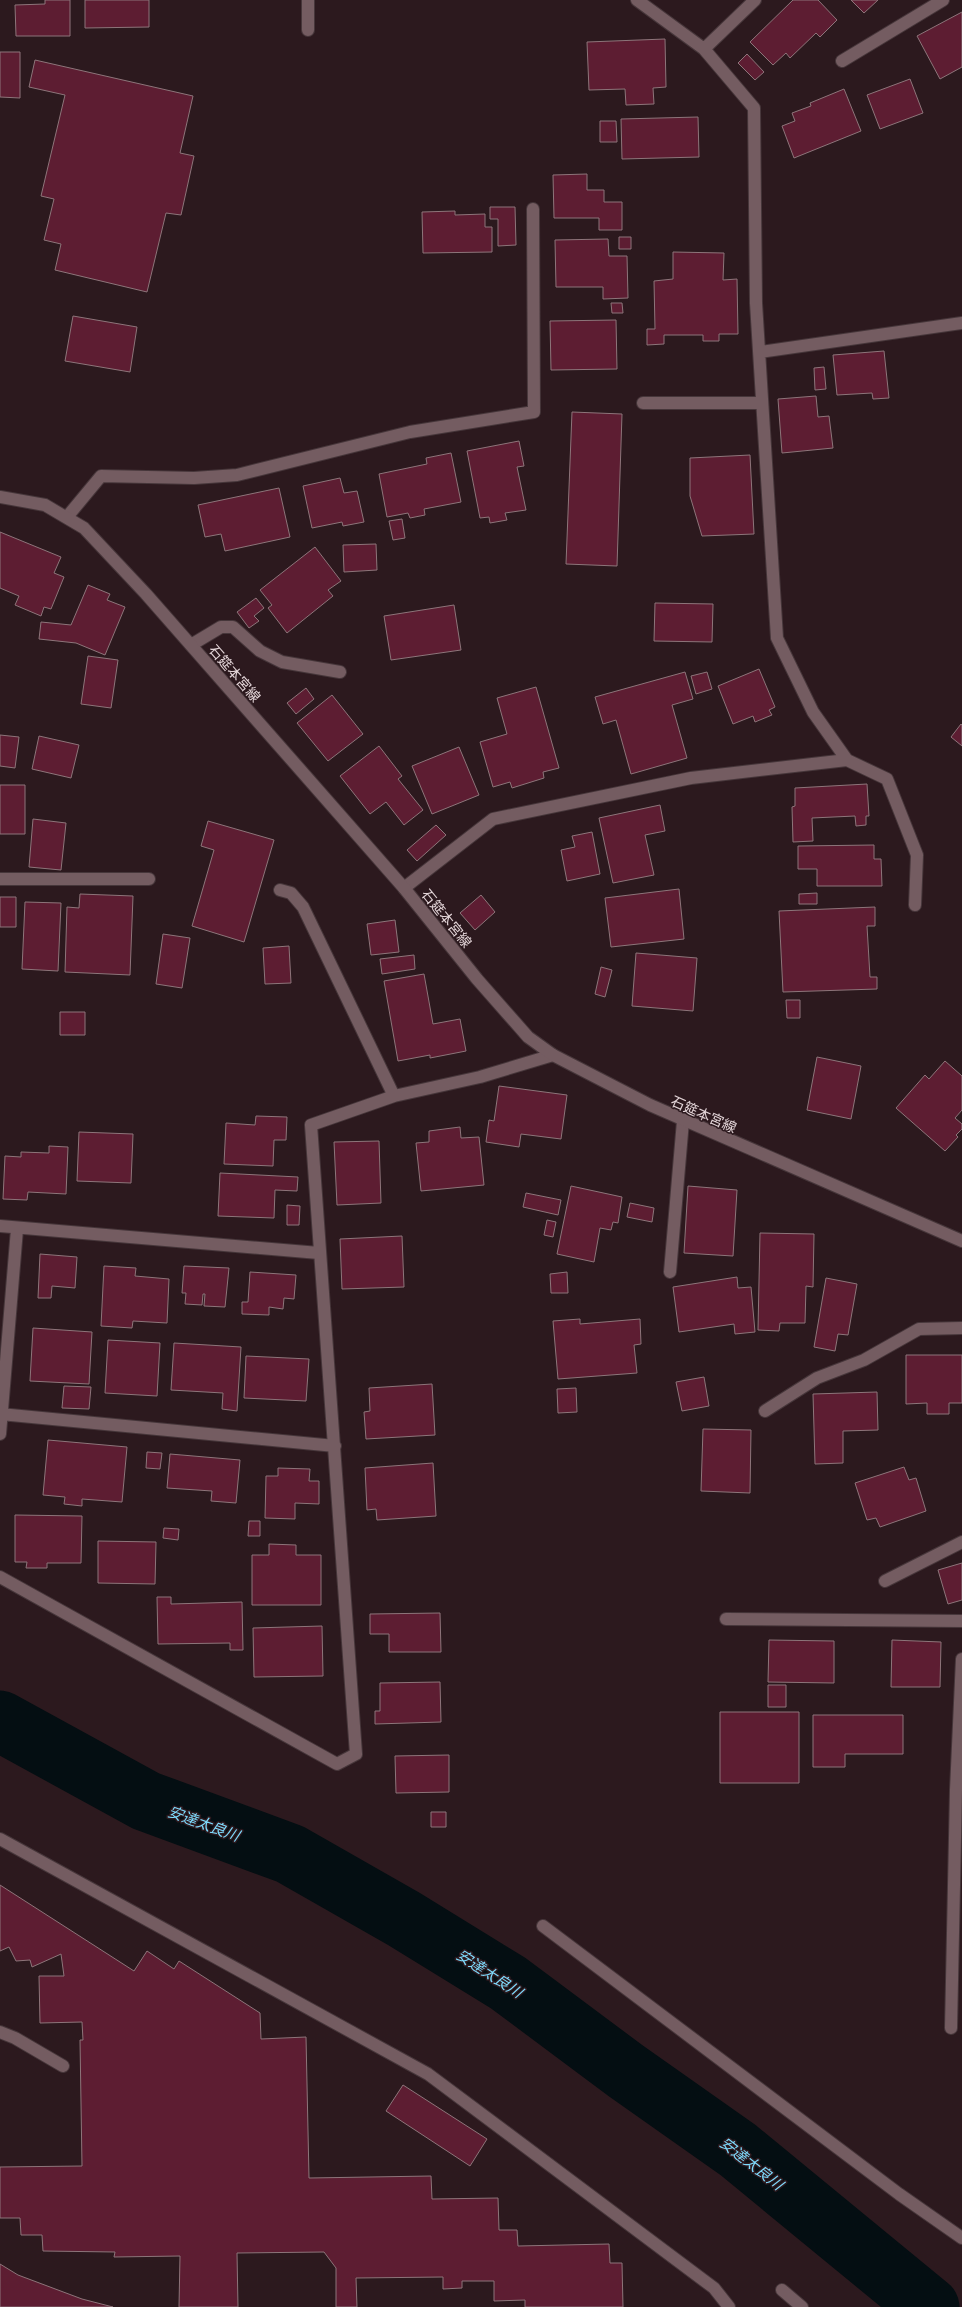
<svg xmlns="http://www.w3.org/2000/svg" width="962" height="2307" font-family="'Golos Text','Noto Sans JP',sans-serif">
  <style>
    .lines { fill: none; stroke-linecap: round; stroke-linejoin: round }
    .river { stroke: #040e12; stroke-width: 61 }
    .building { fill: #5d1d32; stroke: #8d757a }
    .lane-casing { stroke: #46363a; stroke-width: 14 }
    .street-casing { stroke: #46363a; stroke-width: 14 }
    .secondary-casing { stroke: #46363a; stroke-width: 14 }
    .lane { stroke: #745c61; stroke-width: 12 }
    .street { stroke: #745c61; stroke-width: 12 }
    .secondary { stroke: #745c61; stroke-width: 12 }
    .labels { text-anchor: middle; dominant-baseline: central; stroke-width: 3; stroke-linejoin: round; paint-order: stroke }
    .street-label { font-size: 14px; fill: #e4d6d9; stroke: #2c191e }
    .water-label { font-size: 15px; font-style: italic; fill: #7edbfd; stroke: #2c191e }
  </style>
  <rect width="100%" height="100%" fill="#2c191e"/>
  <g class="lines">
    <path class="river" d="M 0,1721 L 146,1801 L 290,1854 L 404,1919 L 508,1983 L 626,2071 L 738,2150 L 929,2307"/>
  </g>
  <path class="building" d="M 45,0 L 70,0 L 70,36 L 16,36 L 15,5 L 45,4 Z
    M 85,0 L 149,0 L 149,27 L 85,28 Z
    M 793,0 L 818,0 L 837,20 L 820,37 L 816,33 L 790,58 L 786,53 L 773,65 L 750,42 Z
    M 851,0 L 878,0 L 864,13 Z
    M 962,12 L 962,67 L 940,79 L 917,36 Z
    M 665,39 L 666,87 L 653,88 L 654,104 L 626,105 L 625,89 L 589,90 L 587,42 Z
    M 0,52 L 20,52 L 20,98 L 0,97 Z
    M 747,54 L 764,72 L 755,80 L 738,63 Z
    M 35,60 L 193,96 L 180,153 L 194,156 L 181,215 L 166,213 L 147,292 L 55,270 L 61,244 L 44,240 L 54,199 L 41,196 L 65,95 L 29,87 Z
    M 910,79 L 923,113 L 880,129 L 867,95 Z
    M 844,89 L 861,131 L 794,158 L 782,126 L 795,121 L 792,113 L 811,106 L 810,103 Z
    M 698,117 L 699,157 L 622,159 L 621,119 Z
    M 600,121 L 616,121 L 617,142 L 600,142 Z
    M 587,174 L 587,190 L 604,190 L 604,202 L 622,202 L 622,230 L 599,230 L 599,218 L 554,218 L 553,175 Z
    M 490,207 L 515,207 L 516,245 L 498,246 L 498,219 L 490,219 Z
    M 455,211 L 455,215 L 485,214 L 485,227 L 492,227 L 492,252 L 423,253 L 422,212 Z
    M 619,237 L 631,237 L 631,249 L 619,249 Z
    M 608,239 L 609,256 L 627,256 L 628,298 L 603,299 L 603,287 L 556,287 L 555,240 Z
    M 673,252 L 724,253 L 723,280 L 737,279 L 738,334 L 719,334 L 719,341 L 703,341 L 703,335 L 664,335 L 664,344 L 647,345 L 647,329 L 655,329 L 654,281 L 673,279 Z
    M 611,303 L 622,303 L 623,313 L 612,313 Z
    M 73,316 L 137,327 L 130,372 L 65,361 Z
    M 616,320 L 617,369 L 551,370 L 550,321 Z
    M 884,351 L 889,398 L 873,399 L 872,393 L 837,395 L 833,355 Z
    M 824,367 L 826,389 L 815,390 L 814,368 Z
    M 816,396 L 818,417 L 829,416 L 833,448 L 782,453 L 778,399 Z
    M 572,412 L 622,414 L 617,566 L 566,564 Z
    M 519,441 L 524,466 L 517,467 L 526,510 L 505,513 L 507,520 L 490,523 L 489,517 L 480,518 L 467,451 Z
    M 451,453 L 461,502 L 424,509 L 425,515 L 410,518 L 408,513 L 387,517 L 379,474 L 427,464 L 426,458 Z
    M 750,455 L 754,534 L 702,536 L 690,496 L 690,458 Z
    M 340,478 L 344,493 L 357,491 L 364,522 L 343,526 L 342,522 L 312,528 L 303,486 Z
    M 279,488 L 290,537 L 225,551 L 221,534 L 205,537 L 198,505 Z
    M 402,519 L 405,538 L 393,540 L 389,521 Z
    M 0,532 L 61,557 L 54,573 L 64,577 L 51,609 L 44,607 L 41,616 L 15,605 L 19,596 L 0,588 Z
    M 376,544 L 377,570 L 344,572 L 343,545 Z
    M 315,547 L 341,581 L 328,590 L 333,596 L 287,633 L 268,608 L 272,605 L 260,590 Z
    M 88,585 L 110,594 L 107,600 L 125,607 L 105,655 L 76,643 L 39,639 L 41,622 L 71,625 Z
    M 256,598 L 264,608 L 254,616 L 259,621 L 249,628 L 237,612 Z
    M 655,603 L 713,604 L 712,642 L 654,641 Z
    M 454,605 L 461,650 L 391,660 L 384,616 Z
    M 88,656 L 118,660 L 111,708 L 81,704 Z
    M 759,669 L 775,707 L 769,710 L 772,715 L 755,722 L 753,716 L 733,724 L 718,686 Z
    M 685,672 L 693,699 L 672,705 L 687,758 L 631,774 L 616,720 L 603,724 L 595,697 Z
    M 707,672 L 712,689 L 696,694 L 691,676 Z
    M 536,687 L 559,768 L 543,772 L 544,778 L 512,788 L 510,782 L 493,787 L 480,742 L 507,734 L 497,698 Z
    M 306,688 L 314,699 L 296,714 L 287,703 Z
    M 332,695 L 363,734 L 328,761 L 297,723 Z
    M 961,724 L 962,725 L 962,746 L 951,737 Z
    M 0,735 L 19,737 L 15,768 L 0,766 Z
    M 39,736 L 79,745 L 71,778 L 32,769 Z
    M 379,746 L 402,776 L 398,779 L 423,810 L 404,825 L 386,802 L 370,814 L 340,776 Z
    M 459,747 L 479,795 L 432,814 L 412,766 Z
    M 867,784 L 869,816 L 866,816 L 866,825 L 856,826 L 855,816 L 812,818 L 813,841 L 793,842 L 792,807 L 795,806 L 795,788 Z
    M 0,785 L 25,785 L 25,834 L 0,834 Z
    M 660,805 L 665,831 L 645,835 L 654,875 L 613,883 L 599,818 Z
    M 33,819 L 66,823 L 61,870 L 29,867 Z
    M 208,821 L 274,840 L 244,942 L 192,926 L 214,850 L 201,846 Z
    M 436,825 L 446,835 L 417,861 L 407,850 Z
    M 592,832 L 600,874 L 567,881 L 561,850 L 575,847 L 572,836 Z
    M 874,845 L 874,859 L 881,859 L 882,886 L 817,886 L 817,869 L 798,869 L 798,846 Z
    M 679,889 L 684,939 L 611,947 L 605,898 Z
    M 817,893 L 817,904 L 799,904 L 799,894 Z
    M 80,894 L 133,896 L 130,975 L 65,972 L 67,907 L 79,908 Z
    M 481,895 L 495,912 L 475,930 L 460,913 Z
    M 0,897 L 16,897 L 16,927 L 0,927 Z
    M 25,902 L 61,903 L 58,971 L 22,969 Z
    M 875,907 L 875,926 L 867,926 L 870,977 L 877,977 L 877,989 L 783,992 L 779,911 Z
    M 395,920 L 399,952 L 371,955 L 367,924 Z
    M 163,934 L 190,938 L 182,988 L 156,984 Z
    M 289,946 L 291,983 L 265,984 L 263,948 Z
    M 636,953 L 697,958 L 693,1011 L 632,1006 Z
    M 414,955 L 415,969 L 382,974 L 380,959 Z
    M 601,967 L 612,970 L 605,997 L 595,994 Z
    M 424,974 L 433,1024 L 460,1019 L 466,1051 L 430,1058 L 430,1055 L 398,1061 L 384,981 Z
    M 786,1000 L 800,1000 L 800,1018 L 787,1018 Z
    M 60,1012 L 85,1012 L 85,1035 L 60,1035 Z
    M 817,1057 L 861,1066 L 851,1119 L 807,1110 Z
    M 945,1061 L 962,1076 L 962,1110 L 955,1118 L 962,1124 L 962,1129 L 956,1135 L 958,1137 L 945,1151 L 896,1108 L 925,1075 L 929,1079 Z
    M 499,1086 L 567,1095 L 561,1139 L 521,1134 L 519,1147 L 486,1142 L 489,1120 L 494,1121 Z
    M 256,1116 L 287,1117 L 286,1140 L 274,1140 L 273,1166 L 224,1164 L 226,1123 L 255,1125 Z
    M 460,1127 L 461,1138 L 479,1137 L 484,1185 L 421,1191 L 416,1143 L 429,1142 L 429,1131 Z
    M 79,1132 L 133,1134 L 131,1183 L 77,1181 Z
    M 379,1141 L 381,1203 L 337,1205 L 334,1142 Z
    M 49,1146 L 68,1147 L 66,1194 L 28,1192 L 27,1200 L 3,1199 L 5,1156 L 21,1157 L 21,1152 L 49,1153 Z
    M 220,1173 L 298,1177 L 297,1191 L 275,1190 L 274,1218 L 218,1216 Z
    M 571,1186 L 622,1197 L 618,1223 L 613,1222 L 611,1230 L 600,1228 L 594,1262 L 557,1254 Z
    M 688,1186 L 737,1190 L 733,1256 L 684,1253 Z
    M 526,1193 L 561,1200 L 558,1215 L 523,1207 Z
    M 630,1203 L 654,1208 L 652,1222 L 627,1217 Z
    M 287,1205 L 300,1206 L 299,1225 L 287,1225 Z
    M 547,1220 L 556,1222 L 553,1237 L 544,1235 Z
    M 760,1233 L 814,1234 L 813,1287 L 806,1286 L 805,1323 L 780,1323 L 779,1331 L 758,1330 Z
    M 402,1236 L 404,1287 L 342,1289 L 340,1239 Z
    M 40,1254 L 77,1257 L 75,1288 L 52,1286 L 51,1298 L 38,1298 Z
    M 104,1266 L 136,1268 L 135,1276 L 169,1279 L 167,1323 L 133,1321 L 132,1328 L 101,1326 Z
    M 184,1266 L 229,1268 L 225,1307 L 204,1306 L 205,1294 L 203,1294 L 202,1305 L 185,1304 L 186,1293 L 182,1293 Z
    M 250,1272 L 296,1275 L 294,1299 L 284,1298 L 283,1309 L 269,1307 L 269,1315 L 242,1314 L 242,1302 L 248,1302 Z
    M 567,1272 L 568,1293 L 551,1293 L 550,1274 Z
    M 737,1277 L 738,1288 L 751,1287 L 755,1332 L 735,1334 L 734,1324 L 679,1332 L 673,1287 Z
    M 826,1278 L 857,1284 L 848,1335 L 838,1334 L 835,1351 L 814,1347 Z
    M 580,1319 L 580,1324 L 640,1319 L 641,1344 L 634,1345 L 637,1373 L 558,1379 L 553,1321 Z
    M 33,1328 L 92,1332 L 89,1384 L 30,1381 Z
    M 108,1340 L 160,1343 L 157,1396 L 105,1393 Z
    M 174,1343 L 241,1347 L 237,1411 L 222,1409 L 223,1393 L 171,1390 Z
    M 906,1355 L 962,1355 L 962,1403 L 949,1403 L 949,1414 L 927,1414 L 927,1403 L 906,1404 Z
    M 246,1356 L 309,1359 L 306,1401 L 244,1398 Z
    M 704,1377 L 709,1406 L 682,1411 L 676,1382 Z
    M 432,1384 L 435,1435 L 366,1439 L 364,1412 L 370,1411 L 369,1388 Z
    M 64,1386 L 91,1387 L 89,1409 L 62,1408 Z
    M 576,1388 L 577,1412 L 558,1413 L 557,1389 Z
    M 877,1392 L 878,1430 L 843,1431 L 843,1463 L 815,1464 L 813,1394 Z
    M 703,1429 L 751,1430 L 750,1493 L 701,1491 Z
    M 48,1440 L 127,1447 L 122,1502 L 82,1499 L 82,1506 L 64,1504 L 65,1497 L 43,1495 Z
    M 147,1452 L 162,1453 L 160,1469 L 146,1468 Z
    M 170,1454 L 240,1460 L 236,1503 L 211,1501 L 212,1491 L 167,1488 Z
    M 433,1463 L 436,1516 L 377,1520 L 376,1509 L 367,1510 L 365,1468 Z
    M 904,1467 L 909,1480 L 916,1478 L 926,1511 L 880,1527 L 876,1518 L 867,1520 L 855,1483 Z
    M 278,1468 L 310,1469 L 309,1481 L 319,1481 L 319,1504 L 295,1503 L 295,1519 L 265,1518 L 266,1476 L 278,1476 Z
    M 15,1515 L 82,1516 L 81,1563 L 47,1563 L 47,1568 L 26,1568 L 27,1562 L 15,1562 Z
    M 249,1521 L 260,1521 L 260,1536 L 248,1536 Z
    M 164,1528 L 179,1529 L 178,1540 L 163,1538 Z
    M 98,1541 L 156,1542 L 155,1584 L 98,1583 Z
    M 269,1544 L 296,1545 L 296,1555 L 321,1555 L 321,1605 L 252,1605 L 252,1555 L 269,1555 Z
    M 962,1563 L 962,1600 L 948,1604 L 938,1570 Z
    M 157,1597 L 171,1597 L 171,1604 L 242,1602 L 243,1650 L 230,1650 L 230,1643 L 158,1644 Z
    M 440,1613 L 441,1652 L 389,1652 L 389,1634 L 370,1634 L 370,1614 Z
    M 322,1626 L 323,1676 L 254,1677 L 253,1628 Z
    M 769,1640 L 834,1641 L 834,1683 L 768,1682 Z
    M 892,1640 L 941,1642 L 940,1687 L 891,1687 Z
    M 440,1682 L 441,1722 L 375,1724 L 375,1711 L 380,1711 L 380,1683 Z
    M 768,1685 L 786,1685 L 786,1707 L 768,1707 Z
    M 720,1712 L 799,1712 L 799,1783 L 720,1783 Z
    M 813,1715 L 903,1715 L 903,1754 L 845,1754 L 845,1767 L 813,1767 Z
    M 449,1755 L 449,1792 L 396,1793 L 395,1756 Z
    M 431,1812 L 446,1812 L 446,1827 L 431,1827 Z
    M 0,1885 L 134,1971 L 147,1951 L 174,1969 L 179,1961 L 260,2013 L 261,2039 L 306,2037 L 309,2178 L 431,2176 L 432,2199 L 498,2198 L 499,2230 L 517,2230 L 518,2246 L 609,2244 L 610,2263 L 622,2263 L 623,2307 L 525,2307 L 525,2300 L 494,2301 L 494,2281 L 462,2281 L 462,2288 L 443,2289 L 443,2277 L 356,2278 L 357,2307 L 336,2307 L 336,2268 L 324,2252 L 237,2253 L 238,2307 L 179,2307 L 180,2256 L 114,2257 L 115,2252 L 43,2251 L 42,2235 L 21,2235 L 20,2218 L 0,2218 L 0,2167 L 82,2166 L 80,2040 L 83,2040 L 82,2022 L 40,2023 L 39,1976 L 64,1976 L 61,1954 L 32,1967 L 30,1960 L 16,1961 L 9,1947 L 0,1951 Z
    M 403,2085 L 487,2139 L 470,2166 L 386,2111 Z
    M 0,2264 L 18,2275 L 82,2299 L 113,2307 L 0,2307 Z"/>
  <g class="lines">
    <defs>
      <path id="lane" d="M 191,645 L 221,627 L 233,627 L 260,651 L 282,662 L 340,672
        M 0,2032 L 15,2038 L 63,2066"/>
      <path id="street" d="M 637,0 L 704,49
        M 308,30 L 308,0
        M 842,61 L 943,0
        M 760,352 L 962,323
        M 643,403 L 761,403
        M 67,517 L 101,476 L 194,478 L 237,475 L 410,432 L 534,412 L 533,209
        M 847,760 L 887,779 L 917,855 L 915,905
        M 0,879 L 149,879
        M 404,888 L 493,819 L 691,778 L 847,760 L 813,712 L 777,638 L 756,303 L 754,108 L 704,49 L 755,0
        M 280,890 L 291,893 L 303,907 L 394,1096
        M 0,1226 L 319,1253
        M 670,1272 L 683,1121
        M 765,1411 L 817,1378 L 864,1360 L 919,1329 L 962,1328
        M 0,1414 L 335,1446
        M 0,1434 L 17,1229
        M 0,1577 L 337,1764 L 356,1754 L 311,1125 L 394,1096 L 480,1077 L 553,1055
        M 885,1581 L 962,1542
        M 726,1619 L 962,1621
        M 0,1839 L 428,2074 L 714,2288 L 729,2307
        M 543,1926 L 899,2194 L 962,2238
        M 951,2028 L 956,1790 L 962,1659
        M 782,2290 L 802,2307"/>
      <path id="secondary" d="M 0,497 L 45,505 L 84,528 L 146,594 L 404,888 L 477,979 L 528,1037 L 553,1055 L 650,1105 L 962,1241"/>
    </defs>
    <use href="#lane" class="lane-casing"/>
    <use href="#street" class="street-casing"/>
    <use href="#secondary" class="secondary-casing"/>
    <use href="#lane" class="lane"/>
    <use href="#street" class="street"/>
    <use href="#secondary" class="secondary"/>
  </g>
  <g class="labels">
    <g class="street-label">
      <text transform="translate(235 673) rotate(49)">石筵本宮線</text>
      <text transform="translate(447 918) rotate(51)">石筵本宮線</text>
      <text transform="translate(704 1114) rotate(24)">石筵本宮線</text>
    </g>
    <g class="water-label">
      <text transform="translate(204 1823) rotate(20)">安達太良川</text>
      <text transform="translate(490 1973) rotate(33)">安達太良川</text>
      <text transform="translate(752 2163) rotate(38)">安達太良川</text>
    </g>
  </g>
</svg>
